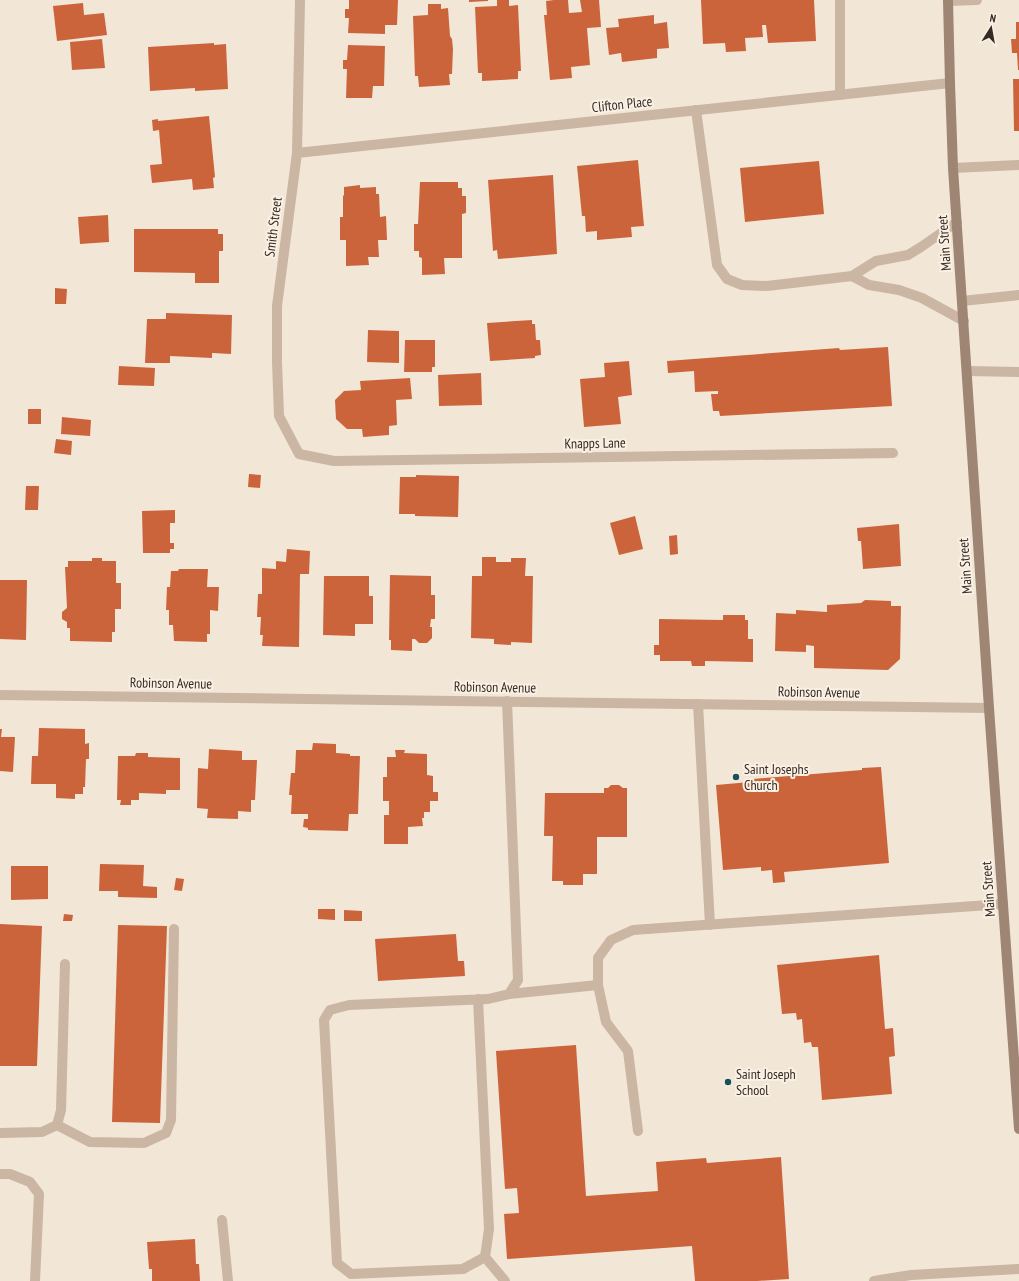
<svg xmlns="http://www.w3.org/2000/svg" width="1019" height="1281" font-family="'PT Sans Narrow',sans-serif">
  <style>
    .building { fill: #cc643b }
    .lines { fill: none; stroke-linecap: round; stroke-linejoin: round }
    .service { stroke: #cab6a2; stroke-width: 10 }
    .minor { stroke: #cab6a2; stroke-width: 10 }
    .secondary { stroke: #9e8574; stroke-width: 10 }
    .poi-dot { fill: #195158; stroke: #faf0e3; stroke-width: 1.5 }
    .labels { text-anchor: middle; dominant-baseline: central; stroke-width: 4; stroke-linejoin: round; paint-order: stroke }
    .street-label { font-size: 14px; fill: #352b25; stroke: #faf0e3 }
    .poi-label { font-size: 14px; fill: #352b25; stroke: #faf0e3; text-anchor: start }
  </style>
  <rect width="100%" height="100%" fill="#f2e6d7"/>
  <path class="building" d="M 349,0 L 398,0 L 397,25 L 385,25 L 385,34 L 348,33 L 349,18 L 345,18 L 345,9 L 349,9 Z
    M 469,0 L 488,0 L 488,1 L 469,2 Z
    M 497,0 L 509,0 L 509,6 L 518,5 L 521,71 L 518,71 L 518,79 L 482,81 L 482,73 L 478,73 L 475,7 L 497,6 Z
    M 554,0 L 568,0 L 569,13 L 582,12 L 580,0 L 599,0 L 601,27 L 587,28 L 590,65 L 571,67 L 572,78 L 550,80 L 544,15 L 547,15 L 546,1 Z
    M 701,0 L 814,0 L 816,41 L 768,43 L 766,25 L 762,25 L 763,37 L 745,38 L 746,51 L 726,52 L 725,43 L 703,44 Z
    M 83,3 L 84,15 L 104,13 L 107,35 L 57,41 L 53,6 Z
    M 428,4 L 441,4 L 441,9 L 448,8 L 450,36 L 452,39 L 453,49 L 452,74 L 449,74 L 450,85 L 419,87 L 418,76 L 415,76 L 413,16 L 428,15 Z
    M 654,15 L 654,24 L 667,22 L 669,48 L 657,49 L 657,58 L 622,62 L 621,53 L 609,55 L 606,28 L 619,27 L 618,19 Z
    M 1016,22 L 1019,22 L 1019,70 L 1018,70 L 1017,53 L 1012,53 L 1011,39 L 1016,39 Z
    M 102,39 L 105,68 L 72,70 L 70,42 Z
    M 214,43 L 214,45 L 226,44 L 228,89 L 195,91 L 195,88 L 150,91 L 148,47 Z
    M 348,45 L 385,46 L 384,86 L 373,86 L 372,98 L 346,98 L 347,69 L 343,69 L 343,60 L 347,60 Z
    M 1013,79 L 1019,79 L 1019,131 L 1014,131 Z
    M 209,116 L 215,177 L 213,178 L 214,188 L 193,190 L 192,179 L 152,183 L 150,165 L 162,164 L 159,130 L 153,131 L 152,120 L 158,119 L 158,121 Z
    M 638,160 L 644,226 L 631,227 L 632,237 L 597,240 L 597,231 L 586,232 L 585,216 L 582,216 L 577,166 Z
    M 819,161 L 824,214 L 745,222 L 740,168 Z
    M 553,175 L 557,254 L 498,259 L 497,250 L 493,251 L 488,180 Z
    M 420,182 L 458,182 L 458,188 L 462,188 L 462,196 L 466,196 L 466,213 L 462,214 L 462,258 L 444,258 L 445,274 L 422,275 L 422,258 L 419,257 L 419,251 L 414,251 L 414,224 L 418,224 Z
    M 360,185 L 360,188 L 376,187 L 376,194 L 379,194 L 380,217 L 386,216 L 387,240 L 378,240 L 379,257 L 368,257 L 369,265 L 346,266 L 346,240 L 340,240 L 340,217 L 343,217 L 343,196 L 344,195 L 344,187 Z
    M 108,215 L 109,242 L 80,244 L 78,217 Z
    M 134,229 L 218,229 L 218,234 L 223,234 L 223,251 L 219,251 L 219,283 L 195,283 L 195,273 L 134,272 Z
    M 55,288 L 67,289 L 66,304 L 55,304 Z
    M 166,313 L 232,315 L 231,354 L 212,353 L 212,358 L 170,356 L 170,363 L 145,363 L 147,319 L 166,319 Z
    M 532,320 L 532,324 L 535,324 L 536,340 L 540,340 L 541,355 L 535,356 L 535,358 L 490,361 L 487,323 Z
    M 368,330 L 399,331 L 399,363 L 367,362 Z
    M 405,340 L 435,340 L 435,367 L 432,367 L 432,372 L 404,372 Z
    M 888,347 L 892,406 L 720,416 L 719,411 L 713,411 L 711,394 L 718,394 L 718,391 L 695,392 L 694,371 L 668,373 L 667,361 L 839,348 L 840,350 Z
    M 629,361 L 632,395 L 618,397 L 621,424 L 584,427 L 580,379 L 605,377 L 604,363 Z
    M 119,366 L 155,368 L 154,386 L 118,385 Z
    M 481,373 L 482,405 L 439,406 L 438,375 Z
    M 410,378 L 412,399 L 396,400 L 397,425 L 389,426 L 389,435 L 363,437 L 362,429 L 347,429 L 336,419 L 335,400 L 344,391 L 361,390 L 360,381 Z
    M 28,409 L 41,409 L 41,424 L 28,424 Z
    M 62,417 L 91,420 L 90,436 L 61,434 Z
    M 56,439 L 72,441 L 71,455 L 54,453 Z
    M 249,474 L 261,475 L 260,488 L 248,487 Z
    M 416,475 L 459,476 L 458,517 L 415,516 L 415,514 L 399,514 L 400,477 L 416,477 Z
    M 26,486 L 39,486 L 38,510 L 25,510 Z
    M 175,510 L 175,523 L 170,523 L 170,543 L 174,543 L 174,549 L 170,549 L 170,553 L 143,553 L 142,511 Z
    M 635,516 L 643,549 L 619,555 L 610,523 Z
    M 899,524 L 901,566 L 863,569 L 861,541 L 858,541 L 857,528 Z
    M 677,535 L 678,554 L 670,555 L 669,536 Z
    M 287,549 L 310,551 L 309,574 L 300,574 L 299,647 L 262,646 L 263,635 L 260,635 L 261,617 L 257,617 L 258,594 L 262,594 L 262,568 L 276,569 L 276,561 L 286,562 Z
    M 482,557 L 496,557 L 496,562 L 511,562 L 511,558 L 526,558 L 525,576 L 533,576 L 532,643 L 511,642 L 511,645 L 494,644 L 494,639 L 471,638 L 472,576 L 482,576 Z
    M 92,558 L 102,558 L 102,561 L 116,561 L 116,583 L 121,583 L 121,609 L 115,609 L 115,632 L 112,632 L 112,642 L 70,641 L 70,628 L 67,628 L 67,622 L 62,619 L 62,612 L 67,608 L 65,567 L 68,567 L 68,561 L 92,561 Z
    M 179,569 L 208,569 L 207,587 L 219,587 L 218,611 L 210,610 L 210,634 L 207,634 L 207,642 L 174,641 L 173,625 L 169,625 L 169,610 L 166,610 L 167,587 L 170,587 L 171,571 L 178,571 Z
    M 390,575 L 431,576 L 431,595 L 435,595 L 435,619 L 431,619 L 430,627 L 432,627 L 432,638 L 427,643 L 419,643 L 415,639 L 412,639 L 412,651 L 391,650 L 391,640 L 389,640 Z
    M 324,576 L 369,576 L 369,596 L 373,596 L 373,624 L 355,624 L 355,636 L 323,635 Z
    M 0,580 L 27,580 L 26,640 L 0,639 Z
    M 865,600 L 891,601 L 891,606 L 901,606 L 900,659 L 888,670 L 814,668 L 814,646 L 806,645 L 806,652 L 775,651 L 776,613 L 796,614 L 796,610 L 827,612 L 827,605 L 861,603 Z
    M 723,615 L 745,615 L 745,620 L 748,620 L 748,639 L 753,639 L 753,662 L 705,661 L 705,666 L 692,666 L 691,661 L 660,661 L 660,655 L 654,655 L 654,645 L 659,645 L 659,619 L 723,620 Z
    M 39,728 L 85,729 L 85,744 L 89,743 L 89,759 L 86,759 L 85,787 L 83,787 L 83,794 L 75,794 L 75,799 L 56,798 L 56,784 L 31,784 L 32,756 L 38,756 Z
    M 0,729 L 2,729 L 1,737 L 15,737 L 13,772 L 0,771 Z
    M 313,743 L 336,744 L 336,753 L 350,754 L 350,756 L 360,756 L 358,814 L 349,814 L 348,831 L 308,830 L 308,828 L 303,827 L 304,819 L 308,819 L 308,814 L 291,814 L 292,795 L 289,795 L 291,773 L 295,773 L 296,750 L 312,750 Z
    M 209,749 L 242,751 L 242,760 L 257,760 L 255,800 L 251,800 L 251,812 L 238,811 L 238,819 L 207,818 L 208,809 L 197,808 L 198,768 L 208,769 Z
    M 395,750 L 405,750 L 404,753 L 427,754 L 427,775 L 433,776 L 433,792 L 438,792 L 438,801 L 430,801 L 430,812 L 424,812 L 424,818 L 422,818 L 423,826 L 408,827 L 408,844 L 384,844 L 384,815 L 389,815 L 389,801 L 383,801 L 383,777 L 387,777 L 387,757 L 396,757 Z
    M 136,753 L 148,753 L 148,757 L 180,758 L 180,790 L 166,790 L 166,794 L 139,793 L 139,800 L 131,800 L 131,805 L 120,805 L 121,800 L 117,800 L 118,756 L 135,756 Z
    M 881,767 L 889,863 L 784,872 L 785,882 L 773,883 L 772,870 L 761,871 L 761,867 L 723,870 L 716,785 L 750,782 L 753,781 L 753,779 L 862,770 L 862,768 Z
    M 611,785 L 619,785 L 623,788 L 627,788 L 627,837 L 597,837 L 597,874 L 583,874 L 583,885 L 563,885 L 563,881 L 552,881 L 553,836 L 544,836 L 545,793 L 604,793 L 604,788 L 608,788 Z
    M 100,864 L 144,865 L 143,886 L 157,887 L 157,898 L 118,897 L 118,891 L 99,891 Z
    M 11,866 L 48,866 L 48,899 L 11,900 Z
    M 176,878 L 184,879 L 182,891 L 174,890 Z
    M 318,909 L 335,909 L 335,920 L 318,919 Z
    M 344,910 L 362,911 L 362,921 L 344,921 Z
    M 64,914 L 73,915 L 72,921 L 63,921 Z
    M 0,924 L 42,926 L 37,1066 L 0,1066 Z
    M 118,925 L 167,926 L 160,1123 L 112,1122 Z
    M 456,934 L 458,961 L 464,961 L 465,976 L 378,981 L 375,939 Z
    M 879,955 L 885,1029 L 893,1028 L 895,1056 L 889,1057 L 892,1094 L 822,1100 L 818,1047 L 812,1047 L 811,1042 L 804,1043 L 802,1019 L 797,1020 L 796,1013 L 782,1014 L 777,965 Z
    M 576,1045 L 586,1196 L 658,1191 L 656,1162 L 706,1158 L 707,1163 L 781,1157 L 789,1279 L 757,1281 L 695,1281 L 692,1246 L 507,1259 L 504,1214 L 519,1213 L 517,1188 L 505,1189 L 496,1051 Z
    M 195,1239 L 196,1264 L 199,1264 L 200,1281 L 152,1281 L 152,1269 L 149,1269 L 147,1242 Z"/>
  <g class="lines">
    <path class="service" d="M 840,0 L 840,95
      M 948,1 L 977,0
      M 696,110 L 717,265 L 727,279 L 742,285 L 767,286 L 852,276 L 876,261 L 908,255 L 921,247 L 957,222
      M 852,276 L 869,285 L 899,290 L 922,298 L 964,321
      M 962,301 L 1019,295
      M 967,371 L 1019,372
      M 698,704 L 710,925
      M 509,994 L 598,985
      M 478,999 L 489,1229 L 485,1257 L 505,1281
      M 57,1125 L 90,1142 L 144,1143 L 166,1133 L 171,1120 L 174,929
      M 638,1131 L 628,1051 L 606,1022 L 598,985 L 598,958 L 611,940 L 633,930 L 1003,904
      M 0,1133 L 42,1132 L 57,1125 L 61,1110 L 65,964
      M 0,1174 L 10,1174 L 30,1182 L 39,1194 L 35,1281
      M 222,1220 L 228,1281
      M 485,1257 L 463,1269 L 351,1274 L 337,1263 L 324,1020 L 330,1010 L 349,1005 L 488,999 L 509,994 L 518,980 L 507,701
      M 874,1281 L 911,1275 L 1019,1269"/>
    <path class="minor" d="M 300,0 L 297,153 L 277,306 L 277,362 L 279,416 L 299,454 L 334,461 L 893,453
      M 297,153 L 950,83
      M 953,168 L 1019,165
      M 0,695 L 989,708"/>
    <path class="secondary" d="M 948,0 L 950,83 L 953,168 L 989,708 L 1019,1129"/>
  </g>
  <g class="poi-dot">
    <circle cx="736" cy="777" r="4"/>
    <circle cx="728" cy="1082" r="4"/>
  </g>
  <g class="labels">
    <g class="street-label">
      <text transform="translate(622 104) rotate(-6)">Clifton Place</text>
      <text transform="translate(273 227) rotate(-83)">Smith Street</text>
      <text transform="translate(944 243) rotate(-94)">Main Street</text>
      <text transform="translate(595 443) rotate(-1)">Knapps Lane</text>
      <text transform="translate(965 566) rotate(-94)">Main Street</text>
      <text transform="translate(171 683) rotate(1)">Robinson Avenue</text>
      <text transform="translate(495 687) rotate(1)">Robinson Avenue</text>
      <text transform="translate(819 692) rotate(1)">Robinson Avenue</text>
      <text transform="translate(988 889) rotate(-94)">Main Street</text>
    </g>
    <g class="poi-label">
      <text x="744" y="769">Saint Josephs<tspan x="744" dy="16">Church</tspan></text>
      <text x="736" y="1074">Saint Joseph<tspan x="736" dy="16">School</tspan></text>
    </g>
  </g>
  <g transform="translate(991 28) rotate(11)" stroke="#faf0e3" stroke-width="3" paint-order="stroke">
  <path d="M0-3L7 15L0 10L-7 15Z" fill="#352b25"/>
  <text y="-6" font-size="11" font-weight="bold" text-anchor="middle" fill="#352b25">N</text>
  </g>
</svg>
